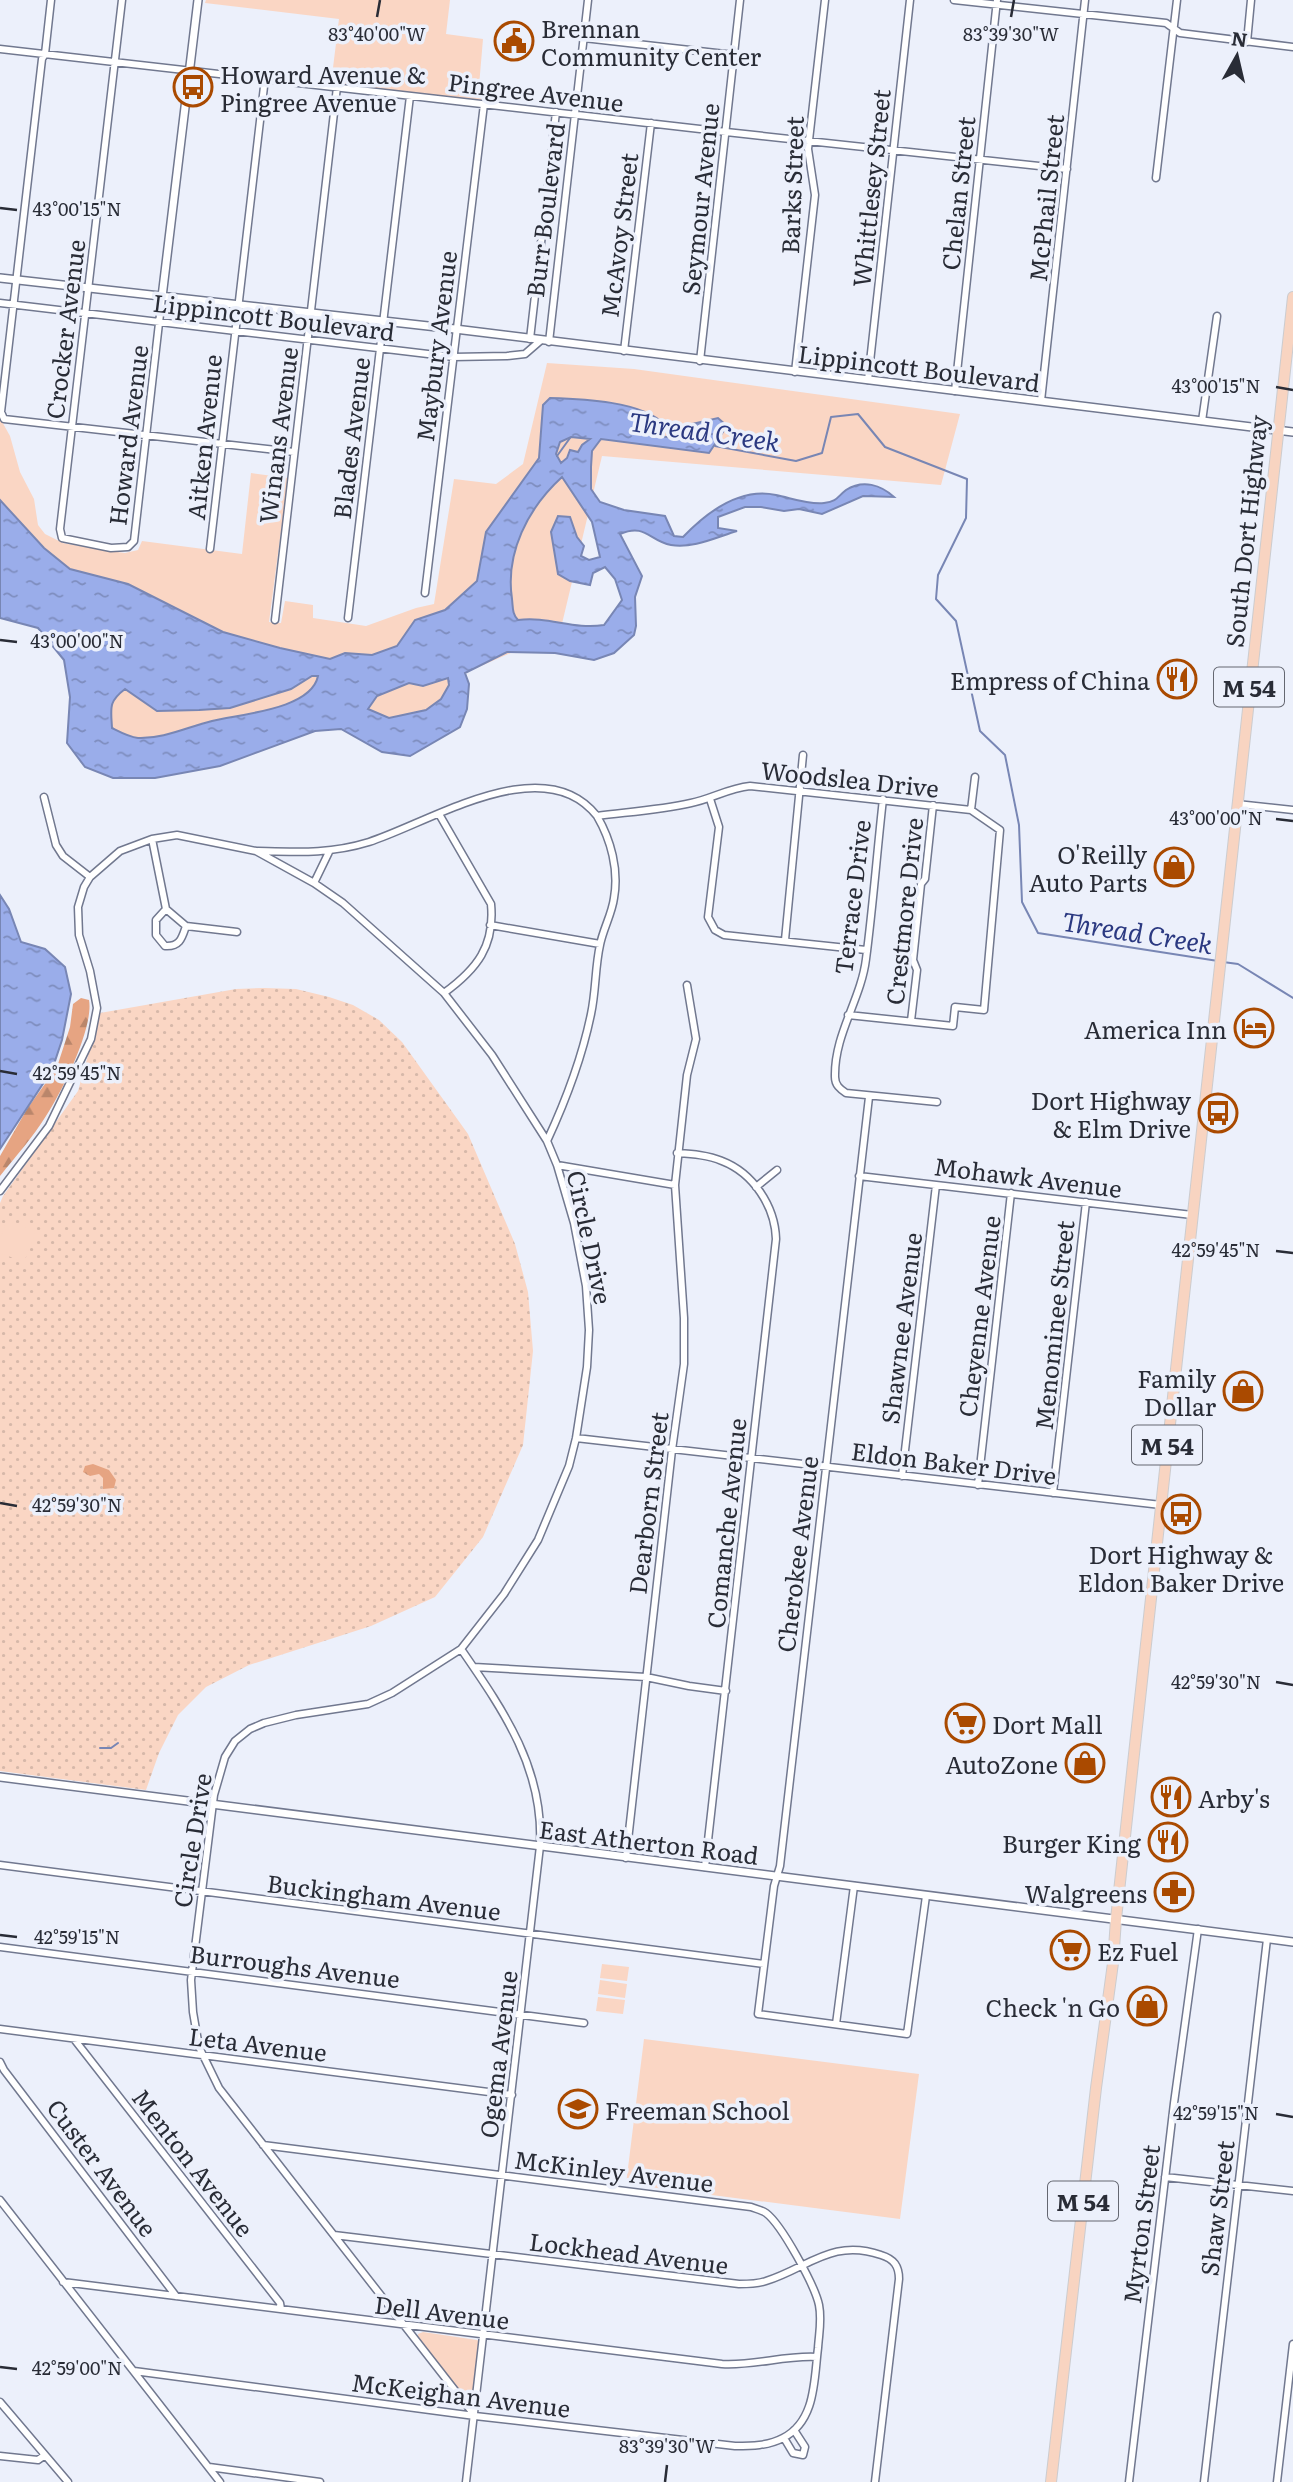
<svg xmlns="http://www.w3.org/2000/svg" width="1293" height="2482" font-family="Literata,serif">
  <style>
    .grass { fill: url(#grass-dots) }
    .forest { fill: url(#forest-firs) }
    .green { fill: #fad6c4 }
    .water { fill: url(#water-ripples); stroke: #7886b4; stroke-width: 2; fill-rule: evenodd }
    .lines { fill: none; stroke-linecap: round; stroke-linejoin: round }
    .stream { stroke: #7886b4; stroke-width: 2 }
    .minor-casing { stroke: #71788f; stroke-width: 9 }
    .tertiary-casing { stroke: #71788f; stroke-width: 10 }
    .primary-casing { stroke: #cccccf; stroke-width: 12 }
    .minor { stroke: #fff; stroke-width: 6 }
    .tertiary { stroke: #fff; stroke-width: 7 }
    .primary { stroke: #f8d4c1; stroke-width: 10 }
    .ticks { fill: none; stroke: #292c36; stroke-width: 2.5 }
    .labels { text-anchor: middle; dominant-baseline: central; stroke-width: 7; stroke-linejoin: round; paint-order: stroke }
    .shield { fill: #ecf0fb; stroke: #646771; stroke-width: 2 }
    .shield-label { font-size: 23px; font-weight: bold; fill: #292c36 }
    .poi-label { font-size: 24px; fill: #292c36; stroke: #ecf0fb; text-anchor: end }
    .street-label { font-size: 24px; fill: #292c36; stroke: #ecf0fb }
    .water-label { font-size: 26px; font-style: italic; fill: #2b3981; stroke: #ecf0fb }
    .ticks-label { font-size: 18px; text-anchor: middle; fill: #292c36; stroke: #ecf0fb; stroke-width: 7; stroke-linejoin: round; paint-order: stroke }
  </style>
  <defs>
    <pattern id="grass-dots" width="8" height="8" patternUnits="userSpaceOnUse" patternTransform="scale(1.75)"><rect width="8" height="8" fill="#fad6c4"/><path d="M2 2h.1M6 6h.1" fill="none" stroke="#d6b8a9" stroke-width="1.8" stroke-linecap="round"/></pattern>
    <pattern id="forest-firs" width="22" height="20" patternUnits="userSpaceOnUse" patternTransform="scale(1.75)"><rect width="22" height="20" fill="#e6a482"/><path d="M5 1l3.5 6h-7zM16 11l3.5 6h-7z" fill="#ba866b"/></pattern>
    <pattern id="water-ripples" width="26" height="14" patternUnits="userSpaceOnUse" patternTransform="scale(1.75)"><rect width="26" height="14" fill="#9aadea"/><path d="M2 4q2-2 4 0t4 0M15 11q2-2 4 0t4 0" fill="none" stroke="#7e8dbe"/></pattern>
  </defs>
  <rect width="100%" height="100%" fill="#ecf0fb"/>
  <path class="grass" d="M 264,988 L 296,989 L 329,997 L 353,1005 L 379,1020 L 402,1042 L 468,1134 L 515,1244 L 528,1292 L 533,1351 L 523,1445 L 483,1537 L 435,1597 L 371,1626 L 249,1665 L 206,1687 L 178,1715 L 159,1753 L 146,1790 L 0,1771 L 0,1203 L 3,1196 L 78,1091 L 100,1013 L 236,989 Z"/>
  <path class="forest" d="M 81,998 L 89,1000 C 94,1027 62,1092 46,1116 C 33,1137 16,1156 0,1176 L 0,1156 L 27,1109 L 57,1067 L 70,1027 L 73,1004 Z
    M 93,1464 L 109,1470 L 116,1480 L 114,1488 L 103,1489 L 103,1478 L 99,1474 L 90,1476 L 83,1472 L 85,1466 Z"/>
  <path class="green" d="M 206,0 L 450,0 L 446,34 L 483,39 L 479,86 L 482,94 L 481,101 L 331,84 L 339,19 L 205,3 Z
    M 547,363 L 634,369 L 960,414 L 941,485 L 602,456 L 555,653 L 513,652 L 465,673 L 469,684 L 467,709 L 460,727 L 410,756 L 382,752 L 341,729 L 315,731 L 220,766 L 155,778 L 113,778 L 85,767 L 67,743 L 70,697 L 64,660 L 38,628 L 0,618 L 0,418 L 10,436 L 20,472 L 34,499 L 38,525 L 45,534 L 63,543 L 96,549 L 125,553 L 138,550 L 142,541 L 242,554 L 251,473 L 288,478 L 269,622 L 281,623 L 285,601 L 313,605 L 313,618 L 366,626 L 416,608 L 434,604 L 454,479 L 496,484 L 523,464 Z
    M 7,1220 L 36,1231 L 24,1262 L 0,1253 L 0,1239 Z
    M 602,1964 L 629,1967 L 627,1981 L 600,1978 Z
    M 600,1980 L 627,1984 L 625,1998 L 598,1994 Z
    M 598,1997 L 625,2000 L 623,2014 L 596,2011 Z
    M 644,2039 L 919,2074 L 900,2219 L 626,2184 Z
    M 423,2332 L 477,2340 L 480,2342 L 471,2402 L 468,2401 L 418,2338 L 418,2334 Z"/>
  <path class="water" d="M 550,398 C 582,399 643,401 665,425 L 653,435 L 673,438 L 688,425 L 718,418 L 727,426 L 709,453 L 601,439 L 592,451 L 591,467 L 591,489 L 600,502 L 624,510 L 665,516 L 674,536 L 683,537 C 707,512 740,487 776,495 C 791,498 809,505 824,503 C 838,501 837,497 846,490 C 863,479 881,485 894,497 L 863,496 L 822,514 L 799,509 L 784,511 L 761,507 L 745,507 L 718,517 L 718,528 L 737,531 C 717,537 692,549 671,545 C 649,541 646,523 620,534 L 642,576 L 635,597 L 636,626 L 634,635 L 614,653 L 594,660 L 555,653 L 507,652 L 465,673 L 469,684 L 467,709 L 460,727 L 410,756 L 382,752 L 341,729 L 315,731 L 220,766 L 155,778 L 113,778 L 85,767 L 67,743 L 70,697 L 64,660 L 38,628 L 0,618 L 0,500 L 44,548 L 70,569 L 128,584 L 223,632 L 280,648 L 330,659 L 345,653 L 372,655 L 397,646 L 415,620 L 445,610 L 477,581 L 486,532 L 539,458 L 543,405 ZM 571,437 L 590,439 L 582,445 L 578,452 L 570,450 L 567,458 L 561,463 L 556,454 L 560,442 ZM 562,477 L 592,522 L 600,557 L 589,560 L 581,556 L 584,546 L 577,537 L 570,517 L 558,516 L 551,532 L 558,574 L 570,581 L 590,585 L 593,573 L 605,567 L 615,579 L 622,600 L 604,625 C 573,630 549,616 518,620 C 512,614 513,607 512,599 C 505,553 528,508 562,477 ZM 312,676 L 318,676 C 311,710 239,714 212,721 C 187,727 164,739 138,738 C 129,737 120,732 112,728 C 111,708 108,702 125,689 L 157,711 L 199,710 L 230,708 L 291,689 ZM 448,678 L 449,685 L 441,699 L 426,710 L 389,718 L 368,709 L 377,696 L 409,683 L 423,686 Z
    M 0,895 L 9,909 L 21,942 L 45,949 L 65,967 L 71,994 L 62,1040 L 52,1070 L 0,1149 Z"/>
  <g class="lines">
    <path class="stream" d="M 715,446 L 796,461 L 822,453 L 831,417 L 858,414 L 885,447 L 967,479 L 966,518 L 938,575 L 936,599 L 956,621 L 980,731 L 1005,755 L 1019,825 L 1022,902 L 1038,933 L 1218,961
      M 557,456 L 570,438
      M 1223,962 L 1238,964 L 1293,998
      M 100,1748 L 111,1748 L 118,1743"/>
    <defs>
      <path id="minor" d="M 51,0 L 45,54 L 42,59 L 1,412 L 4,419 L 294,452
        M 122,0 L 60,529 L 62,538 L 111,548 L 128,547 L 134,541 L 162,297
        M 954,0 L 1166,23 L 1180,33 L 1293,47
        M 584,38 L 734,55
        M 1247,42 L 1251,0
        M 0,49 L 726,132 L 1067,169
        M 1156,178 L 1177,0
        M 0,303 L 453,357 L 507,356 L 525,354 L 540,341
        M 530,339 L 556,112
        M 549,342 L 588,0
        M 624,351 L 651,123
        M 700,361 L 740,0
        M 795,372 L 815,195 L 808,149 L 825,0
        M 868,380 L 910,0
        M 955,391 L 997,0
        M 1041,401 L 1085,0
        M 1202,421 L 1217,316
        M 210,549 L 265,78
        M 425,593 L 484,104
        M 348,618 L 410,96
        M 275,620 L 337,87
        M 44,797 L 56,845 L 63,856 L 90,877
        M 710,799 L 719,827 L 708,917 L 715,930 L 724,935 L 866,950
        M 883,799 C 877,852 873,906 866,959 C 861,1000 834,1034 835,1077 C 835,1085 840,1089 846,1093 L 937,1102
        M 1237,804 L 1293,810
        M 971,810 L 975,777
        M 439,814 L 491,904 C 495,946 477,969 444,993
        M 152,839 L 166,909 L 156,920 L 156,935 L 165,946 C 180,947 182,938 186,926
        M 258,851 C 298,852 330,854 369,842 C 431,822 544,748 597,816 C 628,812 660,810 691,803 C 711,799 729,788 750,786 L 971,810 L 1000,830 L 984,1010 L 955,1007 L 953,1026 L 848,1015
        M 314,883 L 329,852
        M 166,909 L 186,926 L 237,932
        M 490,925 L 600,944
        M 785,940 L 803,755
        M 911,1021 L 917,970 L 913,960 L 918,913 L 921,884 L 925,879 L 933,805
        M 869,1097 L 780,1866 L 774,1886 L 758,2014 L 907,2034 L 926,1896
        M 547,1141 C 566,1100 582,1058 591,1014 C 596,991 595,967 600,945 C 603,929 612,914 614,898 C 619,870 611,840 597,816
        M 677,1153 C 692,1154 708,1155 722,1161 C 753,1173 775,1206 776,1239 L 705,1867
        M 557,1165 L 675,1185
        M 859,1176 L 1192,1215
        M 756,1187 L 777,1170
        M 0,1191 L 49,1126 L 91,1039 L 97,1008 L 90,971 L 79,935 L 78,907 L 84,887 L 90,877 L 120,851 L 152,839 L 177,835 L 256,851 L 314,883 L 343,903 L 444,993 L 492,1055 L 547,1141 L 557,1165 L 574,1223 L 586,1286 L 589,1330 L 587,1367 L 576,1438 L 569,1466 L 538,1540 L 504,1594 L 461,1649 L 392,1693 L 368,1704 L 296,1715 L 264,1723 L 250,1729 L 235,1741 L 225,1757 L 214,1795 L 191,1980 L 193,2012 L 199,2047 L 219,2088 L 475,2416
        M 576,1438 L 1161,1505
        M 902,1476 L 936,1185
        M 978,1485 L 1011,1193
        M 1053,1493 L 1086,1202
        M 461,1649 C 503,1710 544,1768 540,1846 L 466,2482
        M 474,1667 L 646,1677 L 689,1686 L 726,1691
        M 626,1858 L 672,1450 L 684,1364 L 684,1318 L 675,1185 L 687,1075 L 696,1039 L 687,985
        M 0,1865 L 764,1964
        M 0,1947 L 584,2023
        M 836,2024 L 854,1886
        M 0,2029 L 512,2095
        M 74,2039 L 280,2303 L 281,2309
        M 0,2062 L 4,2070 L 176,2296
        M 1165,2177 L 1293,2191
        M 0,2200 L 220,2482
        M 334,2235 L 739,2284 C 749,2284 757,2284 766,2281 C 808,2268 832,2238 881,2255 C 894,2259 899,2266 899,2279 L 875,2482
        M 63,2282 L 722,2364 C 755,2366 785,2355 817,2357
        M 134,2371 L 475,2416 L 735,2446 C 751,2446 768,2446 783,2438 C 816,2421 814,2380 818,2348 C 819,2333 822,2320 819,2305 C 815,2286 782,2225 766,2213 C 762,2210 756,2209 751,2207 L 263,2145
        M 0,2402 L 68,2482
        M 784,2438 L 793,2453 L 803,2455 L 805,2447 L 794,2430
        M 0,2456 L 38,2460 L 45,2455
        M 209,2467 L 320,2482
        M 1129,2482 L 1174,2103 L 1198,1929
        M 1204,2482 L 1267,1939
        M 1277,2482 L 1293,2344"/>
      <path id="tertiary" d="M 0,278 L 455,329 L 1293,432
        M 162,297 L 198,0
        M 0,1777 L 1293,1942"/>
      <path id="primary" d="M 1051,2482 L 1096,2088 L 1113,1963 L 1116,1919 L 1293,297"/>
    </defs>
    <use href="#minor" class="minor-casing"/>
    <use href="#tertiary" class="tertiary-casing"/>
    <use href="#primary" class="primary-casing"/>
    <use href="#minor" class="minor"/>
    <use href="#tertiary" class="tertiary"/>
    <use href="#primary" class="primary"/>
  </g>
  <path class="ticks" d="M 377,17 L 380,0M 1011,17 L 1014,0M 0,208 L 17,210M 1276,387 L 1293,390M 0,640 L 17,642M 1276,819 L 1293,821M 0,1071 L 17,1074M 1276,1251 L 1293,1253M 0,1503 L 17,1506M 1276,1682 L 1293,1685M 0,1935 L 17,1937M 1276,2114 L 1293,2117M 0,2367 L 17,2369M 665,2482 L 667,2465"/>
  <defs>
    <symbol id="civic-ring" viewBox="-11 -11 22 22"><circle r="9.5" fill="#ecf0fb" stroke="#aa4a00" stroke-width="1.5"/><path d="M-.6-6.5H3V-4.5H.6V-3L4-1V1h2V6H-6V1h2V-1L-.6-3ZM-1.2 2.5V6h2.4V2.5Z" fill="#aa4a00"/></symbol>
    <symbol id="bus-ring" viewBox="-11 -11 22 22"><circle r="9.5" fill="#ecf0fb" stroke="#aa4a00" stroke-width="1.5"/><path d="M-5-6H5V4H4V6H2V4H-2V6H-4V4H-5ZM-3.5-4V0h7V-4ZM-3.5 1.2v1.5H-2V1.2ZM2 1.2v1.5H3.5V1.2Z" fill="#aa4a00"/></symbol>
    <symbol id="restaurant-ring" viewBox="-11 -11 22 22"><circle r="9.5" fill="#ecf0fb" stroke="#aa4a00" stroke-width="1.5"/><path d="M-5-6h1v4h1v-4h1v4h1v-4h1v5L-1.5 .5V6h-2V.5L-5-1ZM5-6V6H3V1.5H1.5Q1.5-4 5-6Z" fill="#aa4a00"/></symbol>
    <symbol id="shop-ring" viewBox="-11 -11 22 22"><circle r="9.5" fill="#ecf0fb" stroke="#aa4a00" stroke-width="1.5"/><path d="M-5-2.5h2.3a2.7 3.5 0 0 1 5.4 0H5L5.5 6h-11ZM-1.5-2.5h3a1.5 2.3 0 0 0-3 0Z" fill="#aa4a00"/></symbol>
    <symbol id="hotel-ring" viewBox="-11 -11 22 22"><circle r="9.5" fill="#ecf0fb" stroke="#aa4a00" stroke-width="1.5"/><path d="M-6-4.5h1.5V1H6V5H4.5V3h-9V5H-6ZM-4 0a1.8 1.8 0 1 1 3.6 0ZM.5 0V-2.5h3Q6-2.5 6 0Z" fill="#aa4a00"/></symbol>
    <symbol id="supermarket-ring" viewBox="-11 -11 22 22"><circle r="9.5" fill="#ecf0fb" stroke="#aa4a00" stroke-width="1.5"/><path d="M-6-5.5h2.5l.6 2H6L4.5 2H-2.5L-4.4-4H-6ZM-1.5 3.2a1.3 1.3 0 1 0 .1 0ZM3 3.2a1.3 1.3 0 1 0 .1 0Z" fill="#aa4a00"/></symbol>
    <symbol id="pharmacy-ring" viewBox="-11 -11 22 22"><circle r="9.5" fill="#ecf0fb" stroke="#aa4a00" stroke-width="1.5"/><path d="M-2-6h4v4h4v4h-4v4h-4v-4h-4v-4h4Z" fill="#aa4a00"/></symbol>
    <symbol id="school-ring" viewBox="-11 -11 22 22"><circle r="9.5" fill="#ecf0fb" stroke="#aa4a00" stroke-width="1.5"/><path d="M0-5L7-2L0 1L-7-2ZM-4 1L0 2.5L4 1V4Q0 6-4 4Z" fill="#aa4a00"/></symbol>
  </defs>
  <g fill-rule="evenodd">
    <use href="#civic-ring" x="492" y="19" width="44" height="44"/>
    <use href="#bus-ring" x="171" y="65" width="44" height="44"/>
    <use href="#restaurant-ring" x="1155" y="657" width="44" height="44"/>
    <use href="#shop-ring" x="1152" y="845" width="44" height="44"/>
    <use href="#hotel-ring" x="1232" y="1006" width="44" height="44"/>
    <use href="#bus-ring" x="1196" y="1091" width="44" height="44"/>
    <use href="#shop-ring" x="1221" y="1369" width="44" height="44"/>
    <use href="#bus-ring" x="1159" y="1492" width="44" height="44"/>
    <use href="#supermarket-ring" x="943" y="1701" width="44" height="44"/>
    <use href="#shop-ring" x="1063" y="1741" width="44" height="44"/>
    <use href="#restaurant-ring" x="1149" y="1775" width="44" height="44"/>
    <use href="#restaurant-ring" x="1146" y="1820" width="44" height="44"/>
    <use href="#pharmacy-ring" x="1152" y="1870" width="44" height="44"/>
    <use href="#supermarket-ring" x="1048" y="1928" width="44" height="44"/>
    <use href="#shop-ring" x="1125" y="1984" width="44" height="44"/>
    <use href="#school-ring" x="556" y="2087" width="44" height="44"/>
  </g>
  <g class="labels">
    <g class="shield">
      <rect x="1214" y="667.5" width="70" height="39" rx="5"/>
      <rect x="1132" y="1425.5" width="70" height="39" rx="5"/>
      <rect x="1048" y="2181.5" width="70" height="39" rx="5"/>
    </g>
    <g class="shield-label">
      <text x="1249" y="687">M 54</text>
      <text x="1167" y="1445">M 54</text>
      <text x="1083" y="2201">M 54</text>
    </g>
    <g class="poi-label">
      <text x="541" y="27" text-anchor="start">Brennan<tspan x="541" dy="28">Community Center</tspan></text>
      <text x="220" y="73" text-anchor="start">Howard Avenue &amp;<tspan x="220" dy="28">Pingree Avenue</tspan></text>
      <text x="1150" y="679">Empress of China</text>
      <text x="1147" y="853">O'Reilly<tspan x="1147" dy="28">Auto Parts</tspan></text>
      <text x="1227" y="1028">America Inn</text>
      <text x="1191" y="1099">Dort Highway<tspan x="1191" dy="28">&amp; Elm Drive</tspan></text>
      <text x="1216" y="1377">Family<tspan x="1216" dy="28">Dollar</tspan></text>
      <text x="1181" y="1553" text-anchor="middle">Dort Highway &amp;<tspan x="1181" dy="28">Eldon Baker Drive</tspan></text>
      <text x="992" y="1723" text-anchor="start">Dort Mall</text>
      <text x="1058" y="1763">AutoZone</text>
      <text x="1198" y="1797" text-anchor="start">Arby's</text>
      <text x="1141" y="1842">Burger King</text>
      <text x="1147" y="1892">Walgreens</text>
      <text x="1097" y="1950" text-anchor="start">Ez Fuel</text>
      <text x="1120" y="2006">Check 'n Go</text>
      <text x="605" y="2109" text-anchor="start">Freeman School</text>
    </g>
    <g class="street-label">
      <text transform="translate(536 91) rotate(7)">Pingree Avenue</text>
      <text transform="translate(791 185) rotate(-88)">Barks Street</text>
      <text transform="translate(870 188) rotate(-84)">Whittlesey Street</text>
      <text transform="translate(957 193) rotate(-84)">Chelan Street</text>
      <text transform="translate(1045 198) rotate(-84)">McPhail Street</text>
      <text transform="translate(699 199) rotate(-84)">Seymour Avenue</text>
      <text transform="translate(544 210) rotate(-83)">Burr Boulevard</text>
      <text transform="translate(618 235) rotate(-83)">McAvoy Street</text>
      <text transform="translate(274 316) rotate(7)">Lippincott Boulevard</text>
      <text transform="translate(64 329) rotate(-83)">Crocker Avenue</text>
      <text transform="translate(435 346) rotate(-83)">Maybury Avenue</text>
      <text transform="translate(919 367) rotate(7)">Lippincott Boulevard</text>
      <text transform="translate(127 435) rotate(-83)">Howard Avenue</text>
      <text transform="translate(277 435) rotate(-83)">Winans Avenue</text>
      <text transform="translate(203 437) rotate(-84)">Aitken Avenue</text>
      <text transform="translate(350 438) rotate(-83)">Blades Avenue</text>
      <text transform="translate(1245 531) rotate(-84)">South Dort Highway</text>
      <text transform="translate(850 778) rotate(6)">Woodslea Drive</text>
      <text transform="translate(851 897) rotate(-83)">Terrace Drive</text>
      <text transform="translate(903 911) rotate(-84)">Crestmore Drive</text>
      <text transform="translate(1028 1176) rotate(7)">Mohawk Avenue</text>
      <text transform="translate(591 1237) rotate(78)">Circle Drive</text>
      <text transform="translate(978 1316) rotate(-83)">Cheyenne Avenue</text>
      <text transform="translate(1053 1325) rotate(-84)">Menominee Street</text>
      <text transform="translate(900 1328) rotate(-83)">Shawnee Avenue</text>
      <text transform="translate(954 1462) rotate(7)">Eldon Baker Drive</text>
      <text transform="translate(647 1503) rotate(-83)">Dearborn Street</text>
      <text transform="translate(725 1523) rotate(-84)">Comanche Avenue</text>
      <text transform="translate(796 1554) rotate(-83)">Cherokee Avenue</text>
      <text transform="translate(191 1840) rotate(-81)">Circle Drive</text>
      <text transform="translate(649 1841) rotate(7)">East Atherton Road</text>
      <text transform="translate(384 1896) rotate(7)">Buckingham Avenue</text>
      <text transform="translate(295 1965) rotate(7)">Burroughs Avenue</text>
      <text transform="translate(258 2043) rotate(7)">Leta Avenue</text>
      <text transform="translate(497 2054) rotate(-83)">Ogema Avenue</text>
      <text transform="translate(194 2162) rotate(52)">Menton Avenue</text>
      <text transform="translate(103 2167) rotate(53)">Custer Avenue</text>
      <text transform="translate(614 2170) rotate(7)">McKinley Avenue</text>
      <text transform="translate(1216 2208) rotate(-83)">Shaw Street</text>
      <text transform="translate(1140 2224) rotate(-83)">Myrton Street</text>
      <text transform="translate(629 2252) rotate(7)">Lockhead Avenue</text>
      <text transform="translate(442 2311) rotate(7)">Dell Avenue</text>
      <text transform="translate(461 2394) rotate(7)">McKeighan Avenue</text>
    </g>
    <g class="water-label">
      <text transform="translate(705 430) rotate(8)">Thread Creek</text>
      <text transform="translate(1138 931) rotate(9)">Thread Creek</text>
    </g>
  </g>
  <g class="ticks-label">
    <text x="377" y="41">83°40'00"W</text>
    <text x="1011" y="41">83°39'30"W</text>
    <text x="77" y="216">43°00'15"N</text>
    <text x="1216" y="393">43°00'15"N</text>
    <text x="77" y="648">43°00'00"N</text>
    <text x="1216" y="825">43°00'00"N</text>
    <text x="77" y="1080">42°59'45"N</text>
    <text x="1216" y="1257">42°59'45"N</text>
    <text x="77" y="1512">42°59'30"N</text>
    <text x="1216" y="1689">42°59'30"N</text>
    <text x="77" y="1944">42°59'15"N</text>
    <text x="1216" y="2120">42°59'15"N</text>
    <text x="77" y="2375">42°59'00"N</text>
    <text x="667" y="2453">83°39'30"W</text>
  </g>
  <g transform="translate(1237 56) rotate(8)" stroke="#ecf0fb" stroke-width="5" paint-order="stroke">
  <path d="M0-5L12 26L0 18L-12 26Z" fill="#292c36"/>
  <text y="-10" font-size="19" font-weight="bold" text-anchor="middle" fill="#292c36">N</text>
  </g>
</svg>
